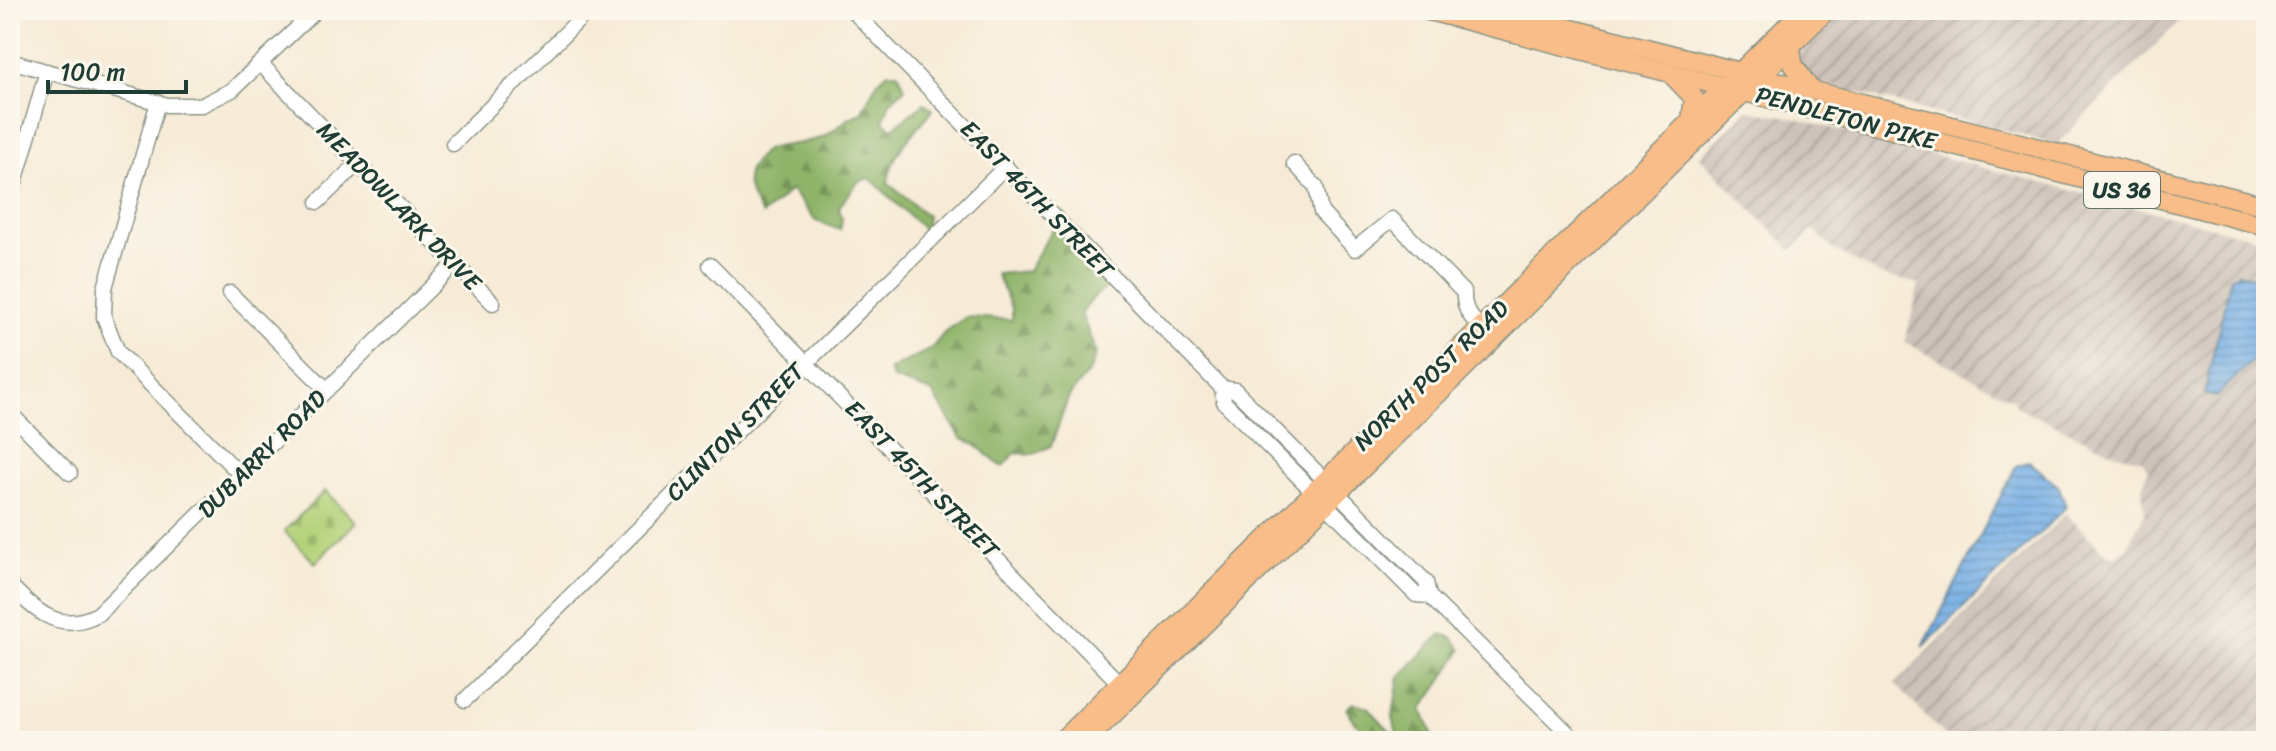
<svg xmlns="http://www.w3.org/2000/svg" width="2276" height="751" font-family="Sriracha,sans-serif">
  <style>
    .industrial { fill: url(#industrial-furrows) }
    .forest { fill: url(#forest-firs); stroke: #57784e; stroke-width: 2 }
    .cemetery { fill: url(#cemetery-stones); stroke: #6a8856; stroke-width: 2 }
    .water { fill: url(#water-rules); stroke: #4a758c; stroke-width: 2 }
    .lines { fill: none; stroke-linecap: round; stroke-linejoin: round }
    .minor-casing { stroke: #8b9486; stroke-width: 17 }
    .major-casing { stroke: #8b9486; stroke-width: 21 }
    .minor { stroke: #fff; stroke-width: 14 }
    .major { stroke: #f8bd88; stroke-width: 18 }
    .labels { text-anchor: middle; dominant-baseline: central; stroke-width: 6; stroke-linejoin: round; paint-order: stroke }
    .shield { fill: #fbf7ec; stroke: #61756b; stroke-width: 2 }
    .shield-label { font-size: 22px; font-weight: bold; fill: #1f3d34 }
    .street-label { font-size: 24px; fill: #1f3d34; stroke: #fbf7ec }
  </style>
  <defs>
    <pattern id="industrial-furrows" width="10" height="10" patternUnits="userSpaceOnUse" patternTransform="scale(2)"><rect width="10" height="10" fill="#cec2b9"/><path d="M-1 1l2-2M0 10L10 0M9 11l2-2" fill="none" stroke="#a79f97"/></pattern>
    <pattern id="forest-firs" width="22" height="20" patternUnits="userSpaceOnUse" patternTransform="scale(2)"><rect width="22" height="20" fill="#8fb469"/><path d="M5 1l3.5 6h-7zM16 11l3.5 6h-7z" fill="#749457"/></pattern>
    <pattern id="cemetery-stones" width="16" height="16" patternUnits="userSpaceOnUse" patternTransform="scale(2)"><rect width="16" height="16" fill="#b4d279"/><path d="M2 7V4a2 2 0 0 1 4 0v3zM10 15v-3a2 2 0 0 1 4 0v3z" fill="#9ab569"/></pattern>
    <pattern id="water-rules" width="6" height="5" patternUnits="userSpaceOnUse" patternTransform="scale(2)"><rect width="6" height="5" fill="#75ade5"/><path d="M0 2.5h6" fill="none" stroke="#5f8eba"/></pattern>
  </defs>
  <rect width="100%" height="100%" fill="#fbf7ec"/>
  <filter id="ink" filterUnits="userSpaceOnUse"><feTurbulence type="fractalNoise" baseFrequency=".0125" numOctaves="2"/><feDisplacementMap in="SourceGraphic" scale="16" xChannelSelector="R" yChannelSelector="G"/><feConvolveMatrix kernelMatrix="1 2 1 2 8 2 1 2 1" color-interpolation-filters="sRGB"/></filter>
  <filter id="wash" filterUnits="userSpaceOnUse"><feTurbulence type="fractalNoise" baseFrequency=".006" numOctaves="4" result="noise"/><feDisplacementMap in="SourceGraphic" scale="32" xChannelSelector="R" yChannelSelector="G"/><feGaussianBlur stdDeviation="1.8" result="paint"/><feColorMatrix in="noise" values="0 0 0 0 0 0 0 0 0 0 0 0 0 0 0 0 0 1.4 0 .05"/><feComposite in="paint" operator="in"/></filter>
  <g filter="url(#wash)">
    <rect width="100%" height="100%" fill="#f7ebd7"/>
    <path class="industrial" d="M 1834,10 L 2190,10 L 2056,144 L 1808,80 L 1797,65 L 1797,46 Z
      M 1747,110 L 1785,116 L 2266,241 L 2266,741 L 1950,741 L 1895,684 L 2066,514 L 2107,555 L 2117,557 L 2127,547 L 2145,514 L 2142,489 L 2148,471 L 2142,460 L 2114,453 L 2014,405 L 2014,400 L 1905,342 L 1919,284 L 1881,275 L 1834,250 L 1813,230 L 1791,250 L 1700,157 Z"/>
    <path class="forest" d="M 888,72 L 898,72 L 905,88 L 890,102 L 883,121 L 893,128 L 924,103 L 933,110 C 914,132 891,153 888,183 L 927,216 L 925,231 L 870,178 L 859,181 L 839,207 L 842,219 L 840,230 L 816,221 L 791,190 L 762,215 C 750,196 738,177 757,159 C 761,155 765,149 771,148 C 787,144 804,144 820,138 C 838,132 841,119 861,113 L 877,82 Z
      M 1054,227 L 1109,286 L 1094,297 L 1081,313 L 1096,353 L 1090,370 L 1069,396 L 1051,446 L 1034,454 L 1015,453 L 1003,467 C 988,458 979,443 962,439 L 932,392 L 893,379 L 889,370 L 931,349 L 946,331 L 966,317 L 1012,320 L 1012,309 L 996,274 L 1028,271 Z
      M 1442,634 L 1453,638 L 1462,650 L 1422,709 L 1435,741 L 1370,741 L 1346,709 L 1353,703 L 1368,707 L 1398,740 L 1393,716 L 1399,676 C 1416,664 1425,647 1442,634 Z"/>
    <path class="cemetery" d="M 325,491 L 356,522 L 315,563 L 284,531 Z"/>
    <path class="water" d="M 2238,273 L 2266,280 L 2266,347 L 2216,397 L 2204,394 L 2231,277 Z
      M 2029,461 L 2059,487 L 2066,507 L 1923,647 L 2016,466 Z"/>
  </g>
  <g filter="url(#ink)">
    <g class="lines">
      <defs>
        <path id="minor" d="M 852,10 L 1222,388 L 1235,390 L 1426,582 L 1429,596 L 1576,741
          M 10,61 L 167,105 L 202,105 L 232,90 L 316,10
          M 260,63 L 493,303
          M 158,102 L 105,288 L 104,317 L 118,352 L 241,475
          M 453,144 L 589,10
          M 1294,163 L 1316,187 L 1321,212 L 1355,249 L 1392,219 L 1464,293 C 1463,311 1473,321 1486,331
          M 10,200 L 47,71
          M 318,202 L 358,163
          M 710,265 L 1127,691
          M 230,293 L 327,390
          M 1222,388 L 1224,402 L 1416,595 L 1429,596
          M 10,413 L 70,473
          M 10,585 C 36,612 60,634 98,614 L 455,264
          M 465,700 L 1006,166"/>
        <path id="major" d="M 1425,10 L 2266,226
          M 1497,10 L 2266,206
          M 1791,46 L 1793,64 L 1810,89
          M 1672,75 L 1694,98 L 1691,120
          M 1061,741 L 1803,10
          M 1086,741 L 1827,10"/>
      </defs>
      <use href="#minor" class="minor-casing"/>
      <use href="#major" class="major-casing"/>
      <use href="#minor" class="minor"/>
      <use href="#major" class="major"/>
    </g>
  </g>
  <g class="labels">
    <rect class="shield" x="2084" y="172" width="76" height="36" rx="6"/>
    <g class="shield-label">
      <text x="2122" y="190">US 36</text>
    </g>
    <g class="street-label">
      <text transform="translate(1846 118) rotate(15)">PENDLETON PIKE</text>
      <text transform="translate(1037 199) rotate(46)">EAST 46TH STREET</text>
      <text transform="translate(399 206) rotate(46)">MEADOWLARK DRIVE</text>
      <text transform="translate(1431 375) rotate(-44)">NORTH POST ROAD</text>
      <text transform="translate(735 432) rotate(-45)">CLINTON STREET</text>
      <text transform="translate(262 454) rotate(-45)">DUBARRY ROAD</text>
      <text transform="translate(922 479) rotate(46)">EAST 45TH STREET</text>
    </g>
  </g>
  <rect width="2276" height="751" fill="none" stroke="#fbf7ec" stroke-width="40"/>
  <path d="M48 80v12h138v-12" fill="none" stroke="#1f3d34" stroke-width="4"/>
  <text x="60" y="80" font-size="24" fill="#1f3d34" stroke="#fbf7ec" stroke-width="6" paint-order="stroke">100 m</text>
</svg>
